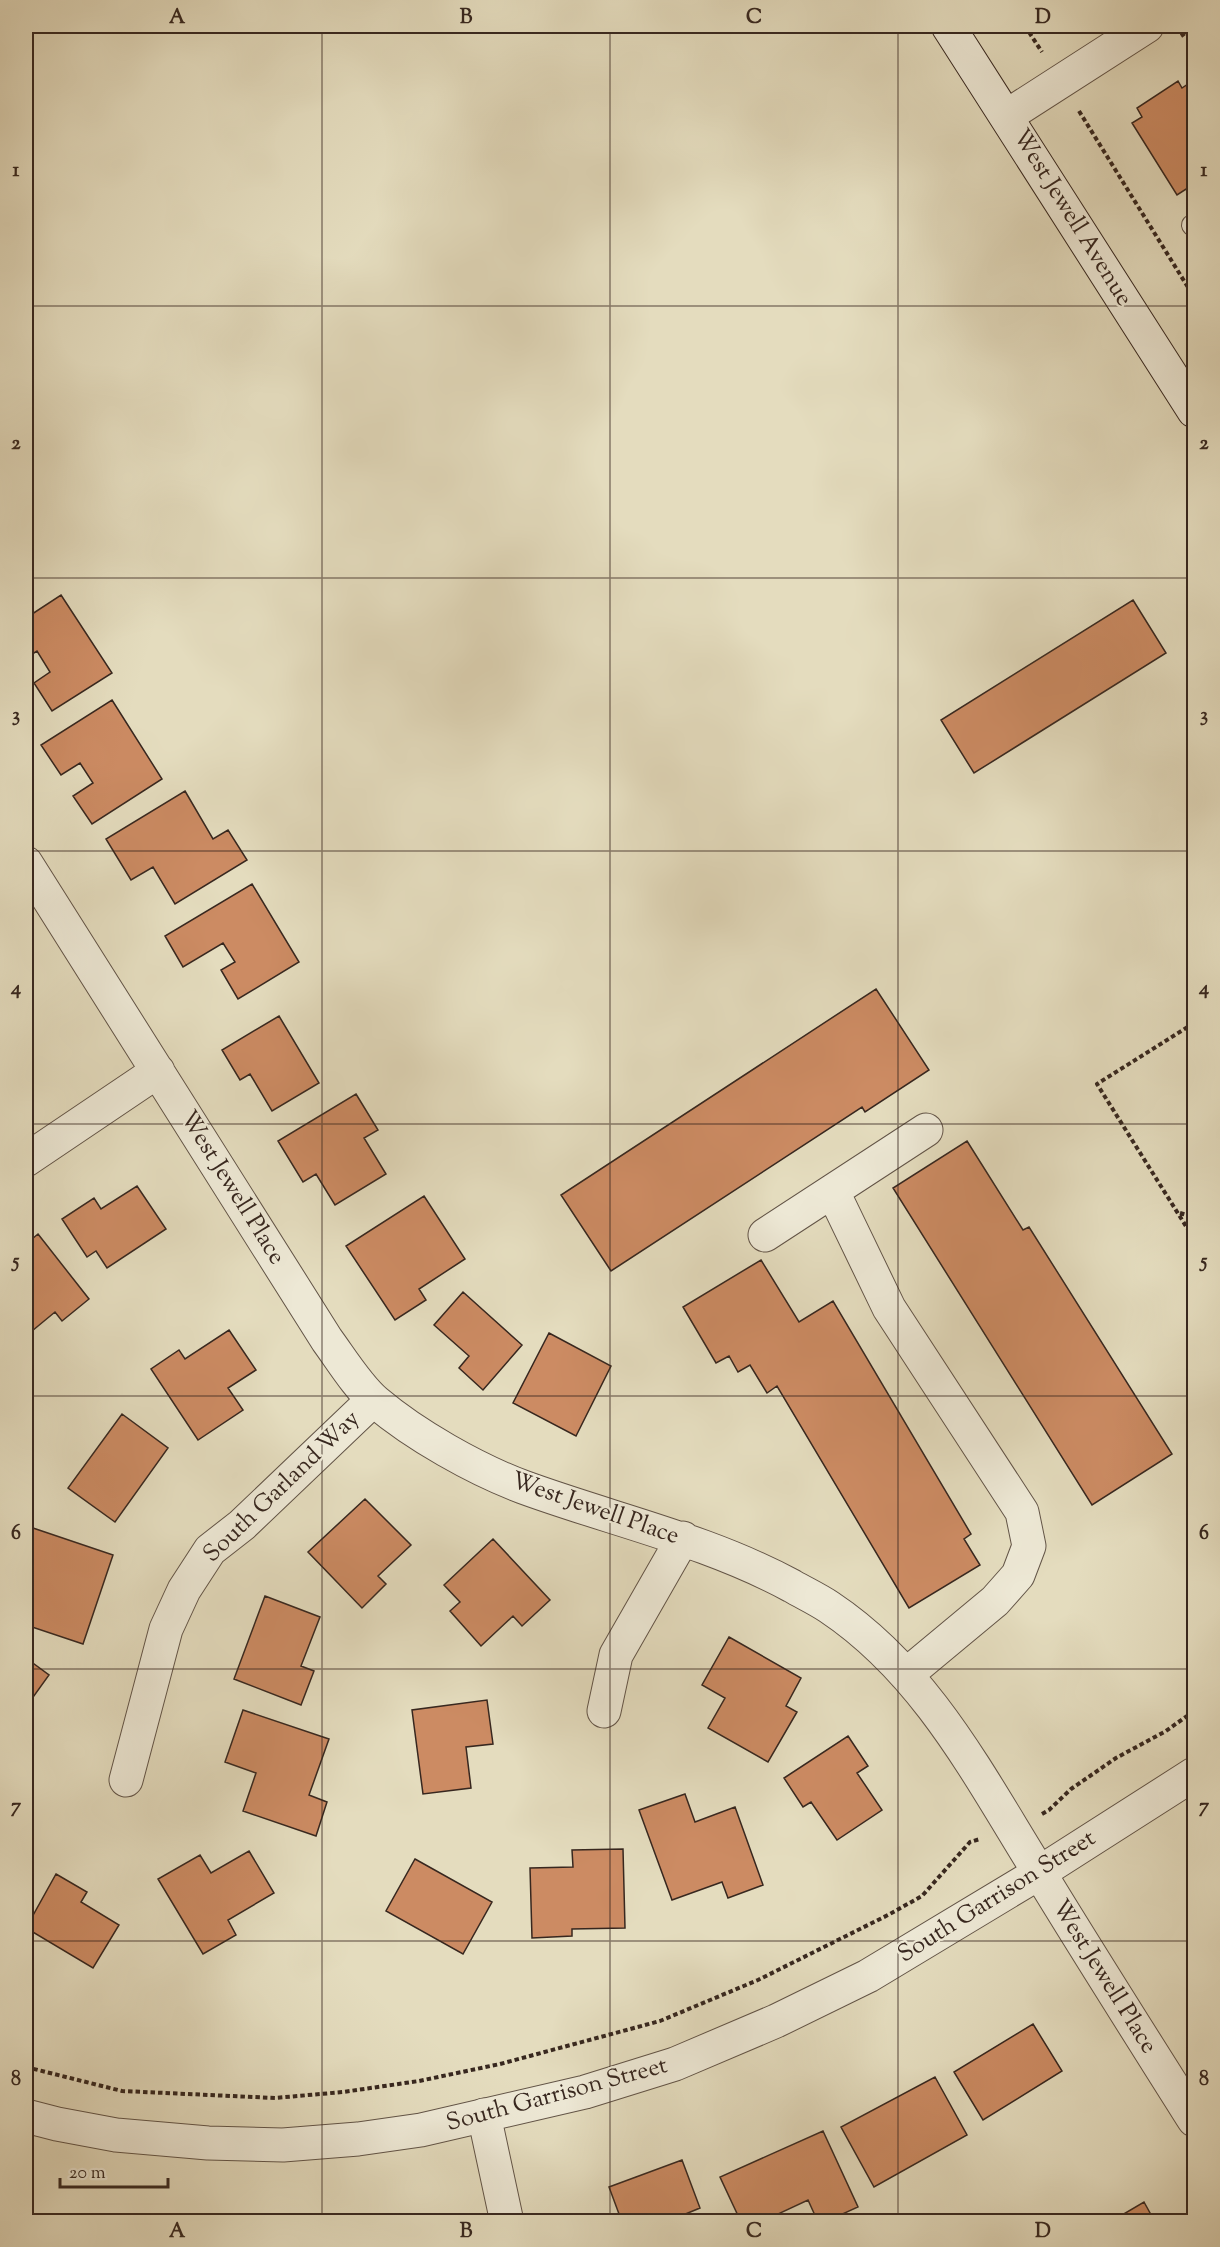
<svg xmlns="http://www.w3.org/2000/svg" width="1220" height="2247" font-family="'Sorts Mill Goudy',serif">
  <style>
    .building { fill: #cc8b63; stroke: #37271f; stroke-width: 1.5 }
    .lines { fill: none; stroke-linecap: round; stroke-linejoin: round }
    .service-casing { stroke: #625447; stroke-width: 22 }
    .minor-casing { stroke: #625447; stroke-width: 35 }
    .tertiary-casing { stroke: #625447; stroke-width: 35 }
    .secondary-casing { stroke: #37271f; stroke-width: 35 }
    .path { stroke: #37271f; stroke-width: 4; stroke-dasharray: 4.5 3; stroke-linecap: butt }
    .service { stroke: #ede8d5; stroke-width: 20 }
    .minor { stroke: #ede8d5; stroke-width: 33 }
    .tertiary { stroke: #ede8d5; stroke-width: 33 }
    .secondary { stroke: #ede8d5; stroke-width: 33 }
    .grid { fill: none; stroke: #37271f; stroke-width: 1.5; stroke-opacity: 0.55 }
    .labels { text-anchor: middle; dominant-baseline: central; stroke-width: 4.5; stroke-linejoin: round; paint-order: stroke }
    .street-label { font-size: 24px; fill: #37271f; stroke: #ede8d5 }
    .neatline { fill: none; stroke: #37271f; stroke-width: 2 }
    .grid-label { font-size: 20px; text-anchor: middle; font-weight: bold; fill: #37271f }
  </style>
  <rect width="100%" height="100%" fill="#e4dcbe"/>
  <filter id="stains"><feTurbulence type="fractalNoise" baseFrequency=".00333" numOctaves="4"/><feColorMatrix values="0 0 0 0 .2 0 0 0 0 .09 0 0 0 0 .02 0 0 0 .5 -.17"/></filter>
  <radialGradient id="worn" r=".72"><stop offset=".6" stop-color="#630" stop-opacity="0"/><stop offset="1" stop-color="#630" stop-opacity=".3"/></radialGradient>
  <path class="building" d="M 1194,80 L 1194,184 L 1177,195 L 1132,123 L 1142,117 L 1137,108 L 1178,81 L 1182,88 Z
    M 61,595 L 112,673 L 52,711 L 34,683 L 50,672 L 37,651 L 26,658 L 26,618 Z
    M 1133,600 L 1166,653 L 974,773 L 941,720 Z
    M 112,700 L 162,779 L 92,824 L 73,796 L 93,783 L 80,763 L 61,775 L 41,745 Z
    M 185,791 L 213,839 L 228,830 L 247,860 L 175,904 L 153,867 L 131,880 L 106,839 Z
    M 252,884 L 299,962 L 238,999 L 221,970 L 235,962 L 223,943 L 183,967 L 165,936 Z
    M 876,989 L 929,1070 L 865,1112 L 862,1107 L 611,1271 L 561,1195 Z
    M 279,1016 L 319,1083 L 272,1111 L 250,1074 L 240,1080 L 222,1050 Z
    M 356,1094 L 378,1130 L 364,1138 L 386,1174 L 335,1205 L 316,1174 L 303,1182 L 278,1141 Z
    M 967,1141 L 1023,1230 L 1029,1227 L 1172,1454 L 1092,1505 L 893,1188 Z
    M 137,1186 L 166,1229 L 107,1268 L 96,1251 L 87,1257 L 62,1219 L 94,1198 L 101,1209 Z
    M 424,1196 L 465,1259 L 419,1289 L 426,1300 L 395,1320 L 346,1246 Z
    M 38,1234 L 89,1299 L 62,1321 L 55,1312 L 26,1336 L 26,1244 Z
    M 761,1260 L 799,1322 L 833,1301 L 971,1534 L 964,1539 L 980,1565 L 909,1608 L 777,1386 L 767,1393 L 750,1365 L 738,1372 L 729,1356 L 716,1363 L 683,1307 Z
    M 463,1292 L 522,1345 L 483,1390 L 459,1368 L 469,1356 L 434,1325 Z
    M 229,1330 L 256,1370 L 228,1388 L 243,1410 L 198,1440 L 151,1369 L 179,1350 L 185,1359 Z
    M 549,1333 L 611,1366 L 576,1436 L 513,1403 Z
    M 122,1414 L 168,1448 L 115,1522 L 68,1488 Z
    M 365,1499 L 411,1545 L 378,1576 L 386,1584 L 362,1608 L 308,1552 Z
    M 33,1528 L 113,1555 L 83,1644 L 26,1625 L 26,1544 L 28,1545 Z
    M 493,1539 L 550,1600 L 522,1626 L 513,1616 L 481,1646 L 450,1611 L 460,1602 L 444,1585 Z
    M 265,1596 L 320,1617 L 301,1666 L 314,1671 L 301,1705 L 234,1679 Z
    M 729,1637 L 801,1678 L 786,1706 L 797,1712 L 768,1762 L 708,1728 L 725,1698 L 702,1685 Z
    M 26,1658 L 49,1675 L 26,1707 Z
    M 487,1700 L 493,1744 L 466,1747 L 471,1788 L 423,1794 L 412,1710 Z
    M 243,1710 L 329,1739 L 309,1795 L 327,1802 L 316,1836 L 243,1811 L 256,1773 L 225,1762 Z
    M 848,1736 L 868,1766 L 857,1773 L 882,1810 L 837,1840 L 811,1802 L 803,1807 L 784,1778 Z
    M 685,1794 L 695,1822 L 735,1807 L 763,1885 L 728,1898 L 722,1882 L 672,1900 L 639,1810 Z
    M 623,1849 L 625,1928 L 572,1929 L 572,1936 L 532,1938 L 530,1868 L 573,1867 L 572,1850 Z
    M 249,1851 L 274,1893 L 228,1920 L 236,1935 L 203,1954 L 158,1879 L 200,1855 L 211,1873 Z
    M 415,1859 L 492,1902 L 463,1954 L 386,1911 Z
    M 56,1874 L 87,1892 L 81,1902 L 119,1925 L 93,1968 L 26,1928 Z
    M 1033,2024 L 1062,2071 L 983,2120 L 954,2072 Z
    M 935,2077 L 967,2135 L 874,2187 L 841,2127 Z
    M 823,2131 L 858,2207 L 825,2222 L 818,2222 L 808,2200 L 761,2222 L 741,2222 L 720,2177 Z
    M 682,2160 L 700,2208 L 683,2215 L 685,2222 L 622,2222 L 609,2187 Z
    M 1144,2202 L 1155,2222 L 1110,2222 Z"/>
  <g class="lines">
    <defs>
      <path id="service" d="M 1192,225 L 1194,224"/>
      <path id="minor" d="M 1007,116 L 1147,26
        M 26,863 L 327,1340 C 341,1359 358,1387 376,1402 C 415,1435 475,1469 523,1487 C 613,1520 707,1540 792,1586 C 804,1593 817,1599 829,1607 C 928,1673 981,1780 1042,1877 C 1092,1959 1143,2039 1194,2120
        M 26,1160 L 158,1071
        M 833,1192 L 889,1308 L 1022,1512 L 1029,1546 L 1018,1575 L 995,1601 L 906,1675
        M 765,1235 L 926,1130
        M 604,1711 L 616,1655 L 683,1538
        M 126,1780 L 166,1629 L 184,1590 L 210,1550 L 242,1525 L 373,1400
        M 484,2115 L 507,2222"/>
      <path id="tertiary" d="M 26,2116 L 57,2124 L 116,2135 L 208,2143 L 283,2145 L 358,2139 L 421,2130 L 585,2092 L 675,2064 L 776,2021 L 868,1976 L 1039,1873 L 1194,1774"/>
      <path id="secondary" d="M 948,26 L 1194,411"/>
    </defs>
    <use href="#service" class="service-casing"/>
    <use href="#minor" class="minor-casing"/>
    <use href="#tertiary" class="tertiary-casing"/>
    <use href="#secondary" class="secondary-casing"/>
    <path class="path" d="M 1025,26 L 1042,52
      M 1181,36 L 1194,27
      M 1079,111 L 1194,297
      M 1194,1023 L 1097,1084 L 1194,1239
      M 1180,1213 L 1194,1217
      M 1042,1814 L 1049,1810 L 1071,1789 L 1116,1758 L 1166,1731 L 1194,1711
      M 26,2067 L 122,2091 L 275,2098 L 343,2092 L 419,2081 L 500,2064 L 660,2021 L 758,1980 L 888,1915 L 922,1896 L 970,1842 L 980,1839"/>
    <use href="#service" class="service"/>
    <use href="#minor" class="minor"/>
    <use href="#tertiary" class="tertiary"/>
    <use href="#secondary" class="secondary"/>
  </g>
  <path class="grid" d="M 322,26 L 322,2222M 610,26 L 610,2222M 898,26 L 898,2222M 26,306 L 1194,306M 26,578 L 1194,578M 26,851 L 1194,851M 26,1124 L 1194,1124M 26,1396 L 1194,1396M 26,1669 L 1194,1669M 26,1941 L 1194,1941"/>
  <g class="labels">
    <g class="street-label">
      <text transform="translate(1072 218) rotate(58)">West Jewell Avenue</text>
      <text transform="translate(232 1188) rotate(58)">West Jewell Place</text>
      <text transform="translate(282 1487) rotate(-44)">South Garland Way</text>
      <text transform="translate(595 1509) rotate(19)">West Jewell Place</text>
      <text transform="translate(997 1897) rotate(-32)">South Garrison Street</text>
      <text transform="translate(1104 1977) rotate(58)">West Jewell Place</text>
      <text transform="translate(557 2095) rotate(-15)">South Garrison Street</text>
    </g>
  </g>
  <rect width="1220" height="2247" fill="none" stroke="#e4dcbe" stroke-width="66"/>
  <path d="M60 2178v9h108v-9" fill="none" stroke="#37271f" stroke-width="3"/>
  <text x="69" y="2178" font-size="18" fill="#37271f" stroke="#ede8d5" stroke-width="4.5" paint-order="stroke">20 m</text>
  <rect x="33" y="33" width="1154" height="2181" class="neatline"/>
  <g class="grid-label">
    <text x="177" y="23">A</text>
    <text x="466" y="23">B</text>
    <text x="754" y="23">C</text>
    <text x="1043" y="23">D</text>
    <text x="16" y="176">1</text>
    <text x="1204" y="176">1</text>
    <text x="16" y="449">2</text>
    <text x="1204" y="449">2</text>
    <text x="16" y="721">3</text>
    <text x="1204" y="721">3</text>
    <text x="16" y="994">4</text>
    <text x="1204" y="994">4</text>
    <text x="16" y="1267">5</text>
    <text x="1204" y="1267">5</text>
    <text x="16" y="1539">6</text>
    <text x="1204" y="1539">6</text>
    <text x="16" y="1812">7</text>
    <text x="1204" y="1812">7</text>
    <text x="16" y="2085">8</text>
    <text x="1204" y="2085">8</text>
    <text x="177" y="2237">A</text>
    <text x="466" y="2237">B</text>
    <text x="754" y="2237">C</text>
    <text x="1043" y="2237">D</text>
  </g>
  <rect width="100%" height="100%" filter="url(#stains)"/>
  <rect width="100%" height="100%" fill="url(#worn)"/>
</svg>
